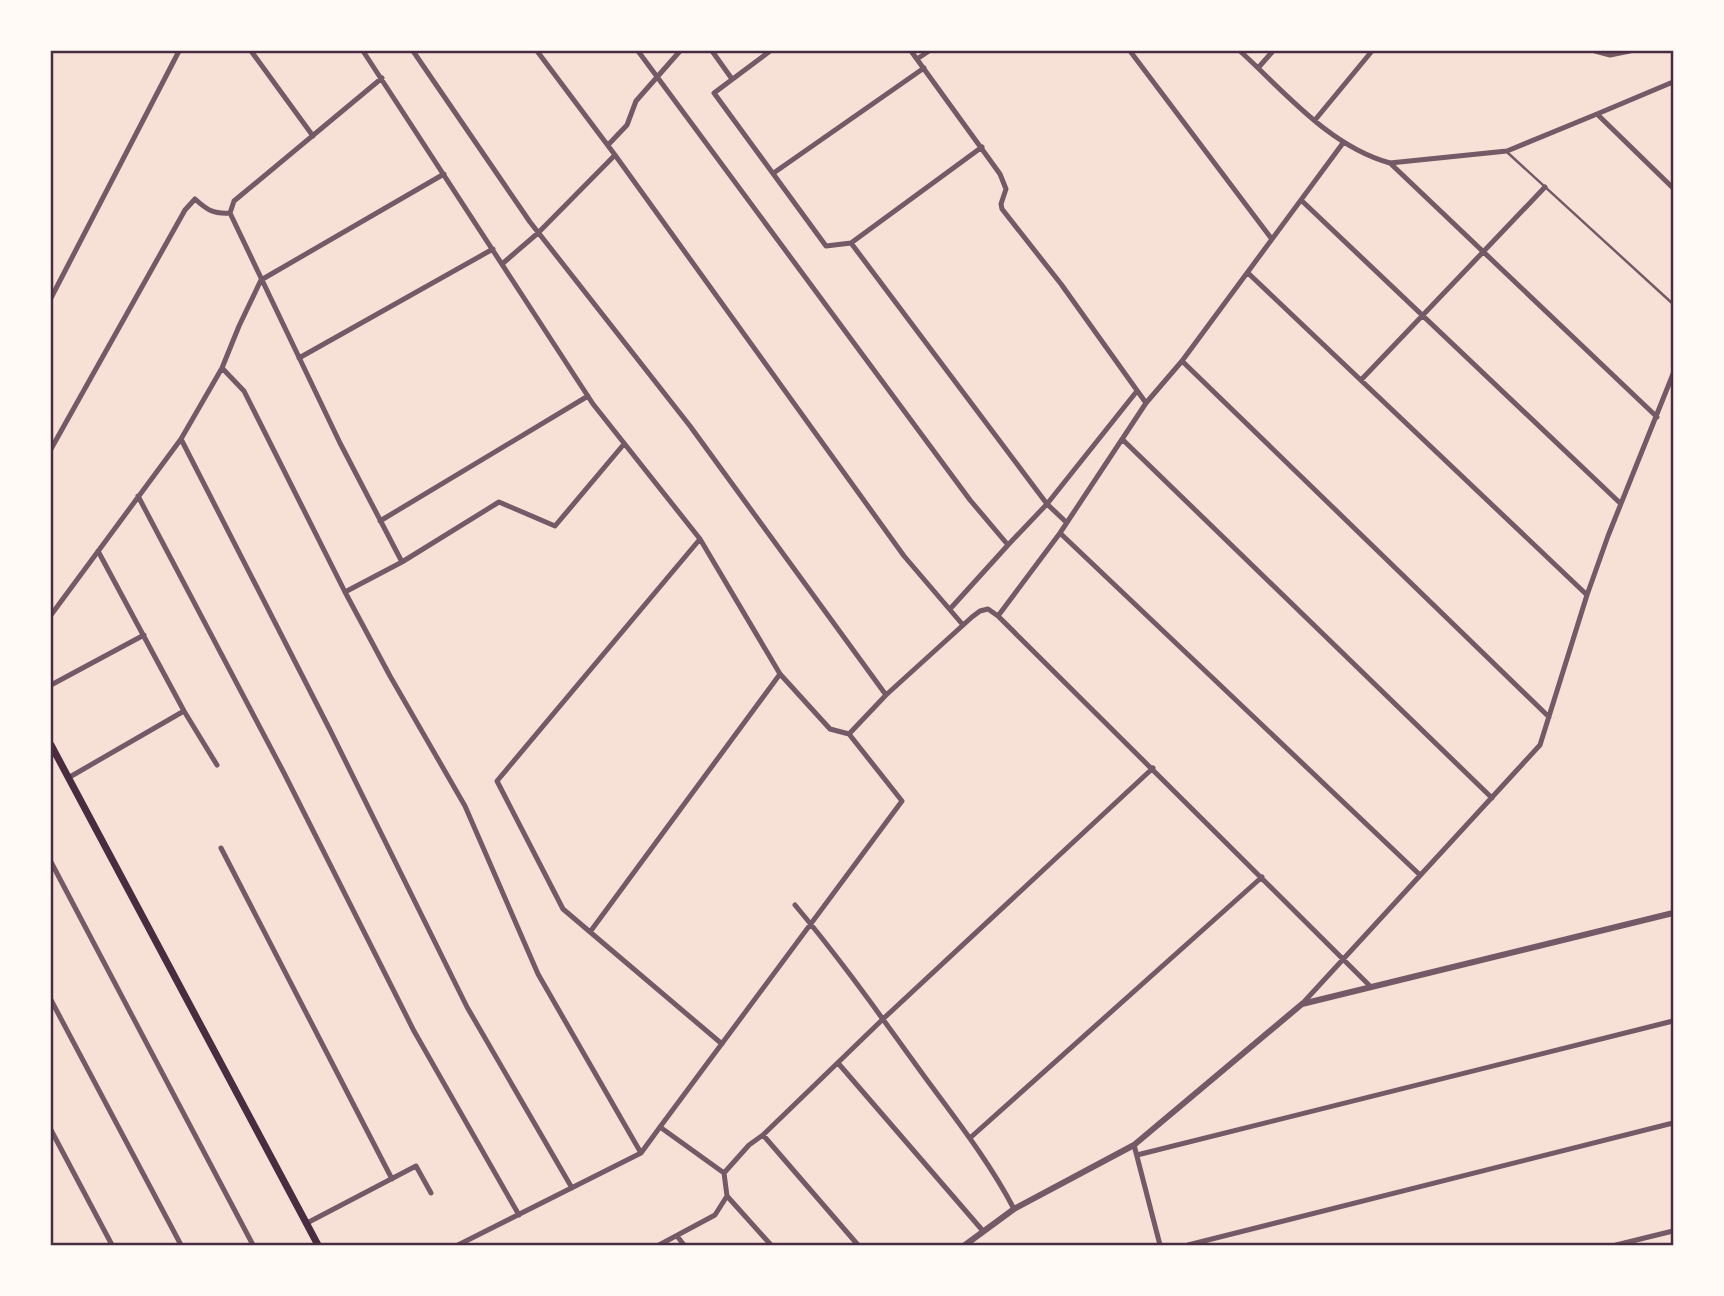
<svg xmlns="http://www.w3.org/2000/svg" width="1724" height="1296" font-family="'Times New Roman',serif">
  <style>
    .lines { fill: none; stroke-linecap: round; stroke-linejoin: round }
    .service { stroke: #755966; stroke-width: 2.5 }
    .minor { stroke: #755966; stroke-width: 5 }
    .tertiary { stroke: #755966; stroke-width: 6 }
    .secondary { stroke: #4a2c40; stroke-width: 7 }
    .neatline { fill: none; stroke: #4a2c40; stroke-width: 2.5 }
  </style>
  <rect width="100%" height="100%" fill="#f7e1d7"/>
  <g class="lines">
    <path class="service" d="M 1508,153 L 1673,304"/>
    <path class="minor" d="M 251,51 L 313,136
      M 363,51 L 593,404 L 700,539 L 780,674 L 830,729 L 849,734
      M 413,51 L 530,222 L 690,426 L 886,695
      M 537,51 L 615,155 L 904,556 L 963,625
      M 638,51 L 970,500 L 1008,545 L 950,609
      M 712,51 L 732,79
      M 770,51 L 714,93 L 826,246 L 851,243 L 1047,504 L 1066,522
      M 911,51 L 1000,174 L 1006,189 L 1001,204 L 1002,209 L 1061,284 L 1146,403
      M 1130,51 L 1271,238
      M 1240,51 C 1285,92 1329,146 1390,163 L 1507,151 L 1597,114 L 1673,188
      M 1595,51 L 1610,55 L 1630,51
      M 917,59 L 929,51
      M 1258,68 L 1273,51
      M 382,78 L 234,201 L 230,213 L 340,443 L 402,562
      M 1597,114 L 1673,82
      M 1315,120 L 1372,51
      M 1343,143 L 1182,361 L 1146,403 L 1060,533 L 998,616 L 1371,987
      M 608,145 L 627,125 L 636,101 L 680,51
      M 1390,163 L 1657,417
      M 775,172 L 924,68
      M 1301,200 L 1620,503
      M 851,243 L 982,147
      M 502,264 L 538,233 L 615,155
      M 1248,273 L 1587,595
      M 261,280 L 444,174
      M 51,298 L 179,51
      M 299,358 L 493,249
      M 1182,361 L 1549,717
      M 222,368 L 244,391 L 345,592 L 390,676 L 465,806 L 538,974 L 641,1153
      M 1361,380 L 1545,187
      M 181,439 L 330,730 L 467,1007 L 572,1188
      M 1122,439 L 1492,798
      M 51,449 L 185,210 L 195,199 C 207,210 213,214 230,213
      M 138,496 L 284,773 L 414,1031 L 519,1215
      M 380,521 L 588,396
      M 1060,533 L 1420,875
      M 700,539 L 497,781 L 563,909 L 722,1044
      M 1008,545 L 1047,504 L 1137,391
      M 98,551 L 184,711 L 217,765
      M 345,592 L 402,562 L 499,502 L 555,526 L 624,444
      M 51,615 L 181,439 L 222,368 L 239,326 L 261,280
      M 51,685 L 144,635
      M 68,778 L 184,711
      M 221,848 L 392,1179
      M 51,862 L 253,1245
      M 795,905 C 842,961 884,1021 927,1080 C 958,1122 990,1163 1014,1209
      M 590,932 L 780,674
      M 51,1000 L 181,1245
      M 1302,1004 L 1540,745 L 1587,595 L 1608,536 L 1673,374
      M 838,1063 L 983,1231
      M 660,1127 L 902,801 L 849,734 L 886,695 L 972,617 L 980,611 L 988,609 L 998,616
      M 51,1130 L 112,1245
      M 763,1135 L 858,1245
      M 970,1138 L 1262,877
      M 1134,1145 L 1160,1245
      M 1137,1155 L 1673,1021
      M 724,1173 L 749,1145 L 763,1135 L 883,1019 L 1153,768
      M 727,1196 L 771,1245
      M 307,1223 L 416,1166 L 431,1193
      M 677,1236 L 684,1245
      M 458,1245 L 641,1153 L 660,1127 L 724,1173 L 727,1196 L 715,1215 L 659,1245
      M 1188,1245 L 1673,1123
      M 1616,1245 L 1673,1231"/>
    <path class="tertiary" d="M 965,1245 L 1014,1209 L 1134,1145 L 1302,1004 L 1673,913"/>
    <path class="secondary" d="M 51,745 L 318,1245"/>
  </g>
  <rect width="1724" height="1296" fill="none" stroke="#fffaf5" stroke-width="105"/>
  <rect x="52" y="52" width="1620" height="1192" class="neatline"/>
</svg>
